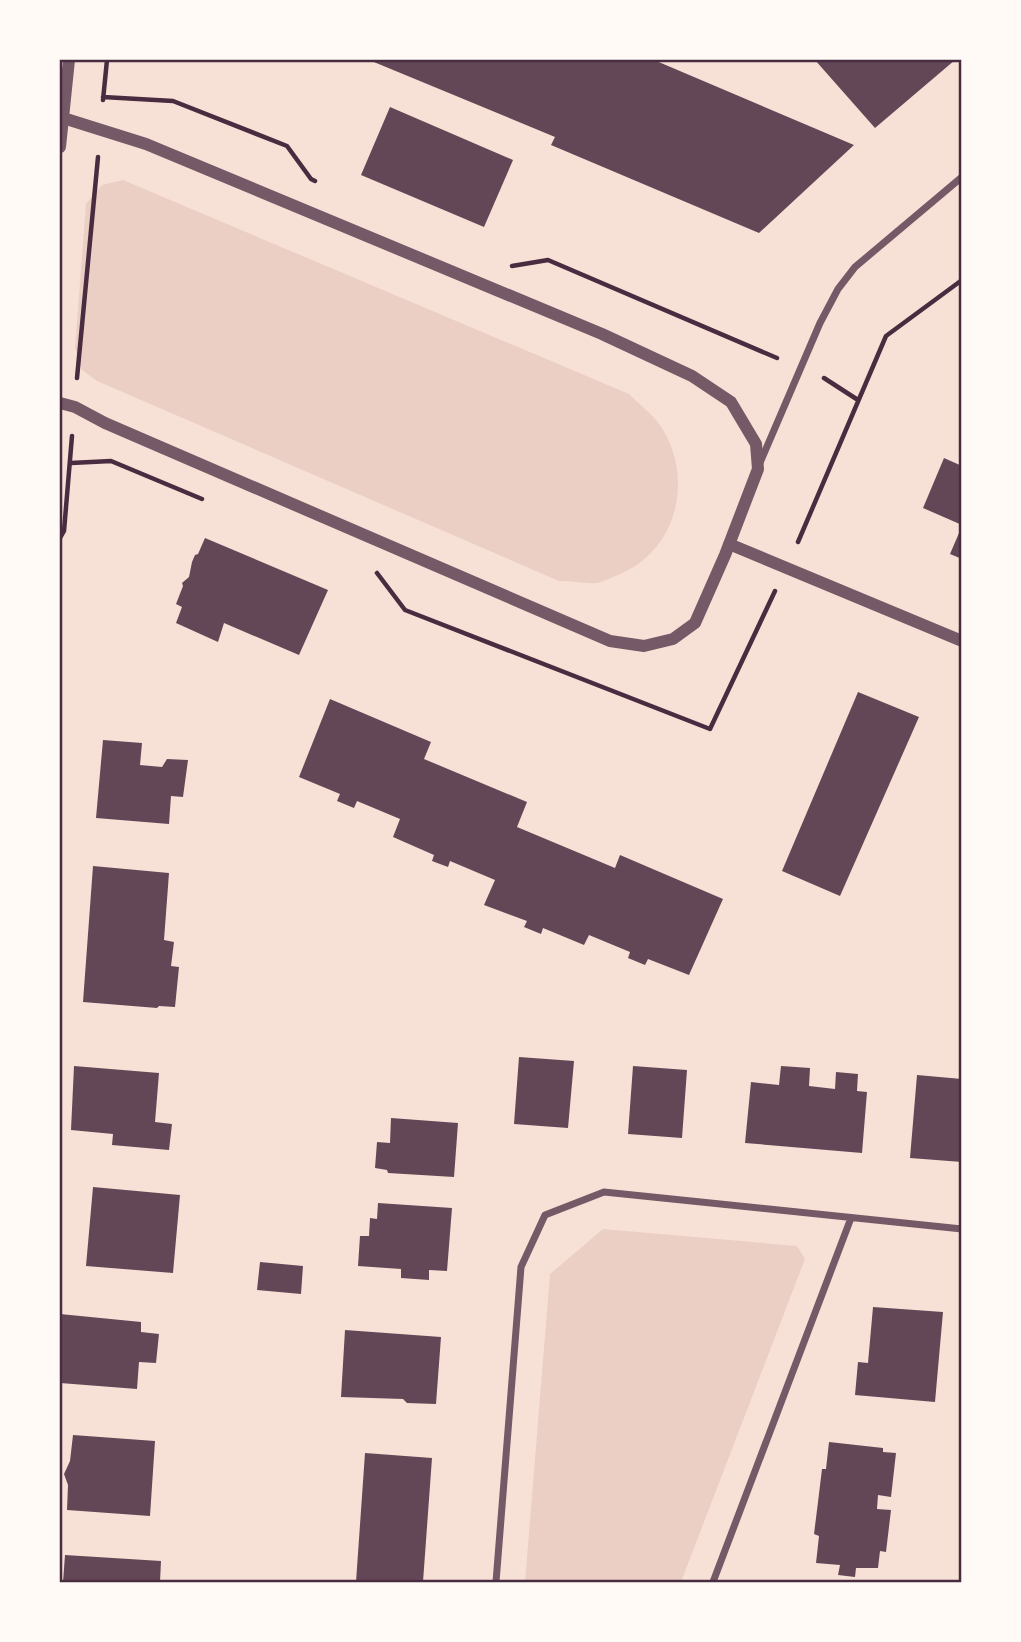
<svg xmlns="http://www.w3.org/2000/svg" width="1021" height="1642" font-family="'Golos Text',sans-serif">
  <style>
    .green { fill: #ebcfc5 }
    .building { fill: #644757 }
    .lines { fill: none; stroke-linecap: round; stroke-linejoin: round }
    .path { stroke: #4a2c40; stroke-width: 4.5 }
    .minor { stroke: #755966; stroke-width: 7 }
    .tertiary { stroke: #755966; stroke-width: 12 }
    .neatline { fill: none; stroke: #4a2c40; stroke-width: 2.5 }
  </style>
  <rect width="100%" height="100%" fill="#f7e1d7"/>
  <path class="green" d="M 123,180 L 629,394 C 639,404 652,414 660,425 C 695,477 678,551 618,575 C 611,577 604,582 597,583 C 586,584 571,581 559,581 L 97,381 L 82,370 L 75,348 L 86,204 L 102,185 Z
    M 603,1229 L 797,1246 L 805,1259 L 681,1582 L 525,1582 L 550,1274 Z"/>
  <path class="building" d="M 369,60 L 654,60 L 854,145 L 759,233 L 551,145 L 555,137 Z
    M 815,60 L 955,60 L 875,128 Z
    M 390,107 L 513,160 L 484,227 L 361,175 Z
    M 944,458 L 962,466 L 962,525 L 923,508 Z
    M 962,526 L 962,559 L 950,554 Z
    M 205,538 L 328,590 L 299,655 L 224,623 L 218,642 L 176,623 L 182,607 L 176,604 L 183,586 L 182,583 L 189,577 L 192,562 L 195,555 L 198,554 Z
    M 858,692 L 919,717 L 840,896 L 782,871 Z
    M 330,699 L 431,742 L 424,759 L 527,802 L 517,827 L 615,868 L 620,855 L 723,899 L 689,975 L 648,959 L 645,965 L 628,958 L 630,952 L 589,935 L 584,945 L 543,928 L 541,934 L 524,927 L 527,921 L 484,905 L 495,880 L 450,861 L 448,867 L 432,861 L 434,855 L 393,837 L 400,819 L 357,801 L 354,808 L 337,801 L 340,794 L 299,777 Z
    M 103,740 L 142,743 L 140,765 L 162,767 L 167,759 L 188,760 L 183,797 L 171,796 L 169,824 L 96,818 Z
    M 93,866 L 169,873 L 164,940 L 174,942 L 171,966 L 179,967 L 175,1007 L 159,1006 L 157,1008 L 83,1002 Z
    M 519,1057 L 574,1061 L 568,1128 L 514,1124 Z
    M 74,1066 L 159,1073 L 155,1122 L 172,1124 L 169,1150 L 112,1145 L 113,1134 L 71,1130 Z
    M 633,1066 L 687,1070 L 682,1138 L 628,1134 Z
    M 781,1066 L 810,1068 L 809,1086 L 835,1089 L 836,1072 L 858,1074 L 857,1091 L 867,1092 L 862,1153 L 745,1143 L 751,1082 L 779,1085 Z
    M 917,1075 L 962,1079 L 962,1162 L 910,1158 Z
    M 391,1118 L 458,1123 L 454,1177 L 388,1173 L 387,1170 L 375,1168 L 377,1142 L 390,1143 Z
    M 93,1187 L 180,1195 L 173,1273 L 86,1266 Z
    M 378,1203 L 452,1208 L 447,1271 L 429,1270 L 429,1280 L 401,1278 L 401,1269 L 358,1266 L 360,1236 L 369,1236 L 370,1218 L 377,1219 Z
    M 260,1262 L 303,1266 L 301,1294 L 257,1290 Z
    M 873,1307 L 943,1312 L 935,1402 L 855,1395 L 858,1362 L 868,1363 Z
    M 60,1314 L 141,1322 L 141,1332 L 159,1334 L 156,1363 L 139,1362 L 137,1389 L 60,1383 Z
    M 345,1330 L 441,1337 L 436,1404 L 407,1403 L 403,1399 L 341,1397 Z
    M 73,1435 L 155,1441 L 150,1516 L 67,1510 L 68,1485 L 64,1474 L 70,1461 Z
    M 829,1442 L 883,1448 L 883,1452 L 896,1453 L 891,1497 L 878,1495 L 877,1509 L 891,1510 L 886,1552 L 880,1551 L 878,1568 L 856,1568 L 855,1577 L 838,1575 L 840,1565 L 816,1563 L 819,1536 L 814,1534 L 818,1502 L 822,1469 L 826,1469 Z
    M 365,1453 L 432,1458 L 423,1582 L 356,1582 Z
    M 65,1555 L 161,1561 L 160,1582 L 63,1582 Z"/>
  <g class="lines">
    <path class="path" d="M 103,97 L 173,101 L 287,146 L 311,179 L 315,181
      M 103,100 L 107,60
      M 512,266 L 548,260 L 777,358
      M 77,378 L 98,157
      M 824,378 L 858,400
      M 71,463 L 111,461 L 202,499
      M 60,538 L 64,531 L 72,436
      M 798,542 L 886,336 L 962,280
      M 377,573 L 405,610 L 710,729 L 775,591"/>
    <path class="minor" d="M 759,465 L 820,323 L 838,289 L 855,267 L 962,177
      M 496,1582 L 521,1267 L 545,1215 L 604,1192 L 962,1229
      M 713,1582 L 851,1218"/>
    <path class="tertiary" d="M 60,117 L 146,144 L 602,334 L 692,376 L 731,402 L 756,444 L 758,469 L 725,555 L 695,623 L 673,639 L 644,646 L 610,641 L 105,423 L 75,407 L 60,403
      M 60,147 L 69,60
      M 729,544 L 962,641"/>
  </g>
  <rect width="1021" height="1642" fill="none" stroke="#fffaf5" stroke-width="122"/>
  <rect x="61" y="61" width="899" height="1520" class="neatline"/>
</svg>
